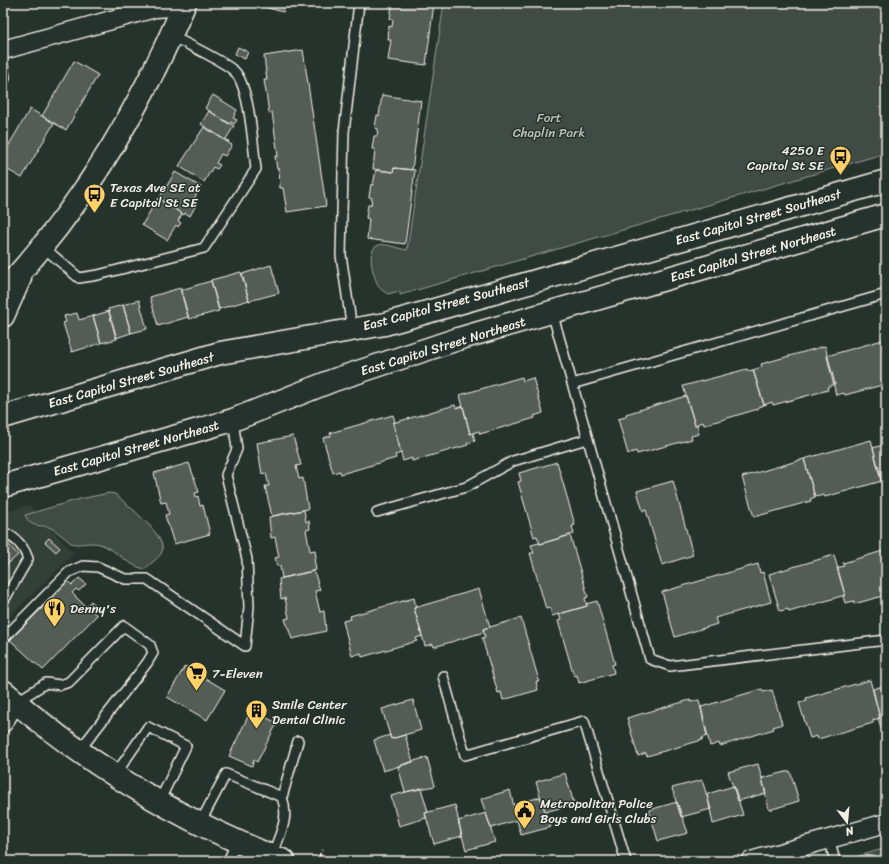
<svg xmlns="http://www.w3.org/2000/svg" width="889" height="864" font-family="Sriracha,sans-serif">
  <style>
    .built { fill: #333f39 }
    .green { fill: #414b45; stroke: #9a9e96 }
    .building { fill: #525c55; stroke: #f4f1e8 }
    .lines { fill: none; stroke-linecap: round; stroke-linejoin: round }
    .service-casing { stroke: #f4f1e8; stroke-width: 12 }
    .minor-casing { stroke: #f4f1e8; stroke-width: 21 }
    .secondary-casing { stroke: #f4f1e8; stroke-width: 25 }
    .primary-casing { stroke: #f4f1e8; stroke-width: 25 }
    .path { stroke: #f4f1e8; stroke-width: 2.5; stroke-dasharray: 4 3; stroke-linecap: butt }
    .service { stroke: #26332d; stroke-width: 9 }
    .minor { stroke: #26332d; stroke-width: 18 }
    .secondary { stroke: #26332d; stroke-width: 22 }
    .primary { stroke: #26332d; stroke-width: 22 }
    .labels { text-anchor: middle; dominant-baseline: central; stroke-width: 3; stroke-linejoin: round; paint-order: stroke }
    .park-label { font-size: 13px; fill: #bebfb7; stroke: #26332d }
    .poi-label { font-size: 13px; fill: #f4f1e8; stroke: #26332d; text-anchor: start }
    .street-label { font-size: 13px; fill: #f4f1e8; stroke: #26332d }
  </style>
  <rect width="100%" height="100%" fill="#26332d"/>
  <filter id="ink" filterUnits="userSpaceOnUse"><feTurbulence type="fractalNoise" baseFrequency=".025" numOctaves="2"/><feDisplacementMap in="SourceGraphic" scale="8" xChannelSelector="R" yChannelSelector="G"/><feConvolveMatrix kernelMatrix="1 2 1 2 8 2 1 2 1" color-interpolation-filters="sRGB"/></filter>
  <g filter="url(#ink)">
    <path class="built" d="M 29,505 L 74,554 L 3,623 L 3,513 Z"/>
    <path class="green" d="M 444,3 L 886,3 L 886,153 L 400,295 L 400,291 L 388,294 C 385,292 382,291 380,288 C 374,280 364,249 379,245 C 386,243 399,249 407,250 Z
      M 109,493 L 115,494 C 126,504 171,538 161,554 C 157,559 150,564 145,569 C 127,566 116,549 100,544 C 90,541 80,546 71,543 C 65,538 59,533 53,529 C 41,522 32,531 25,515 L 80,499 Z
      M 886,848 L 886,861 L 857,861 L 849,859 Z"/>
    <path class="building" d="M 250,3 L 285,3 L 283,12 Z
      M 396,3 L 434,3 L 426,65 L 388,60 L 391,40 L 388,40 L 389,26 L 392,27 L 393,19 L 390,19 L 392,5 L 395,5 Z
      M 238,47 L 248,52 L 245,59 L 235,54 Z
      M 303,50 L 326,206 L 287,212 L 283,188 L 280,188 L 279,169 L 277,169 L 275,156 L 278,156 L 272,112 L 269,113 L 266,92 L 264,80 L 267,80 L 264,56 Z
      M 74,61 L 98,75 L 66,130 L 42,116 Z
      M 213,95 L 237,110 L 233,118 L 237,120 L 234,124 L 231,122 L 229,124 L 205,108 Z
      M 382,95 L 421,101 L 412,170 L 394,168 L 393,172 L 373,169 L 375,149 L 372,149 L 374,136 L 377,136 L 378,129 L 375,128 L 377,115 L 379,116 Z
      M 30,109 L 54,123 L 22,178 L 3,167 L 3,155 Z
      M 209,111 L 234,126 L 226,139 L 229,141 L 228,142 L 201,124 Z
      M 204,127 L 232,145 L 225,156 L 221,154 L 216,163 L 220,165 L 217,169 L 213,167 L 204,182 L 179,166 Z
      M 394,168 L 415,170 L 405,244 L 367,239 L 369,219 L 366,218 L 368,205 L 371,205 L 372,198 L 369,197 L 371,184 L 373,185 L 376,170 L 393,172 Z
      M 175,172 L 201,187 L 192,202 L 196,205 L 190,216 L 185,213 L 184,215 L 159,199 Z
      M 158,198 L 182,214 L 178,221 L 181,223 L 178,227 L 176,225 L 167,240 L 142,225 Z
      M 271,265 L 279,293 L 249,301 L 242,274 Z
      M 241,272 L 249,300 L 219,309 L 211,280 Z
      M 211,281 L 219,311 L 189,319 L 181,290 Z
      M 180,288 L 188,317 L 158,326 L 150,297 Z
      M 139,300 L 147,329 L 131,333 L 123,305 Z
      M 123,305 L 131,333 L 116,338 L 108,309 Z
      M 109,311 L 117,339 L 101,343 L 93,316 Z
      M 77,313 L 79,320 L 93,316 L 101,343 L 72,352 L 63,323 L 66,322 L 64,316 Z
      M 886,339 L 886,384 L 845,395 L 844,393 L 836,395 L 827,356 Z
      M 825,346 L 835,384 L 827,387 L 828,390 L 773,405 L 772,402 L 764,405 L 753,370 L 762,367 L 761,364 Z
      M 747,369 L 748,371 L 753,370 L 764,405 L 758,407 L 758,409 L 704,425 L 703,422 L 695,425 L 683,386 Z
      M 522,377 L 523,381 L 533,378 L 543,413 L 534,416 L 535,418 L 480,434 L 479,431 L 470,434 L 460,395 Z
      M 686,396 L 695,425 L 697,424 L 699,434 L 691,436 L 692,439 L 637,454 L 636,451 L 628,454 L 618,419 L 626,417 L 626,414 Z
      M 455,405 L 456,408 L 463,406 L 470,434 L 473,433 L 475,441 L 467,443 L 468,445 L 412,461 L 412,458 L 403,461 L 393,423 Z
      M 393,415 L 395,422 L 393,423 L 401,453 L 395,455 L 396,458 L 341,474 L 340,471 L 333,473 L 323,438 L 331,436 L 330,433 Z
      M 293,436 L 301,465 L 296,466 L 299,479 L 303,478 L 308,509 L 272,516 L 265,486 L 269,486 L 266,473 L 262,474 L 257,443 Z
      M 871,440 L 882,481 L 825,497 L 824,495 L 815,497 L 804,459 Z
      M 886,444 L 886,488 L 883,489 L 873,448 Z
      M 804,459 L 815,497 L 810,499 L 811,501 L 754,517 L 742,477 Z
      M 557,462 L 575,525 L 572,526 L 574,534 L 540,544 L 537,536 L 534,537 L 518,482 L 521,481 L 519,473 Z
      M 189,463 L 199,492 L 195,493 L 196,497 L 198,496 L 200,506 L 203,505 L 210,534 L 174,544 L 165,515 L 169,514 L 166,502 L 161,503 L 154,473 Z
      M 673,481 L 693,555 L 662,565 L 646,510 L 643,511 L 637,491 Z
      M 304,510 L 306,522 L 309,521 L 310,529 L 306,530 L 310,551 L 315,550 L 316,558 L 314,558 L 316,570 L 282,578 L 280,566 L 277,566 L 275,558 L 279,557 L 275,537 L 271,538 L 269,517 Z
      M 570,535 L 588,597 L 585,598 L 587,606 L 552,616 L 550,608 L 546,609 L 530,553 L 534,553 L 531,545 L 539,543 L 540,544 Z
      M 3,538 L 18,555 L 3,568 Z
      M 49,538 L 60,548 L 56,552 L 45,542 Z
      M 886,550 L 886,595 L 854,604 L 854,601 L 845,603 L 843,596 L 845,595 L 837,568 L 844,566 L 843,563 Z
      M 834,555 L 845,595 L 789,612 L 788,609 L 780,611 L 769,574 Z
      M 758,564 L 760,573 L 763,572 L 771,602 L 715,618 L 717,624 L 675,637 L 662,592 Z
      M 314,571 L 320,590 L 315,591 L 320,612 L 324,611 L 326,631 L 292,639 L 285,619 L 289,618 L 285,598 L 281,599 L 279,579 Z
      M 79,578 L 86,584 L 79,591 L 76,589 L 72,593 L 86,607 L 91,601 L 97,608 L 93,612 L 97,615 L 43,670 L 10,640 L 46,604 L 53,611 L 59,606 L 51,598 L 67,581 L 72,585 Z
      M 479,589 L 490,627 L 483,629 L 484,632 L 434,647 L 433,644 L 425,646 L 414,608 Z
      M 414,598 L 416,607 L 414,608 L 422,636 L 416,638 L 417,641 L 362,657 L 361,653 L 352,656 L 343,621 L 351,619 L 350,616 Z
      M 597,601 L 615,664 L 612,665 L 614,673 L 579,683 L 577,675 L 574,676 L 558,621 L 561,620 L 559,614 L 587,606 L 586,604 Z
      M 521,618 L 539,681 L 536,682 L 538,690 L 503,700 L 501,692 L 498,693 L 482,638 L 485,637 L 483,629 Z
      M 185,666 L 225,690 L 207,720 L 167,697 Z
      M 870,680 L 880,718 L 873,720 L 873,723 L 818,739 L 817,736 L 810,738 L 799,703 L 807,701 L 806,698 Z
      M 886,685 L 886,727 L 881,728 L 878,718 L 880,718 L 873,689 Z
      M 762,689 L 763,692 L 772,690 L 782,724 L 773,727 L 774,729 L 720,746 L 719,743 L 710,746 L 701,707 Z
      M 413,700 L 421,730 L 391,739 L 382,709 Z
      M 690,700 L 691,702 L 699,700 L 707,736 L 702,738 L 702,740 L 647,756 L 646,753 L 638,756 L 627,718 Z
      M 251,710 L 277,723 L 257,762 L 254,760 L 252,766 L 229,756 Z
      M 390,735 L 391,739 L 405,735 L 413,762 L 383,771 L 374,740 Z
      M 427,757 L 435,786 L 405,792 L 398,766 Z
      M 758,764 L 766,793 L 738,801 L 728,772 Z
      M 790,771 L 799,801 L 769,810 L 762,778 Z
      M 565,773 L 574,804 L 545,812 L 536,782 Z
      M 702,780 L 711,809 L 681,817 L 672,788 Z
      M 734,786 L 743,815 L 713,824 L 707,794 Z
      M 421,788 L 428,812 L 425,813 L 426,818 L 399,826 L 391,796 Z
      M 510,790 L 517,820 L 491,828 L 481,799 Z
      M 540,797 L 551,827 L 521,835 L 513,805 Z
      M 677,802 L 688,833 L 658,841 L 649,810 Z
      M 455,805 L 462,836 L 434,844 L 425,813 Z
      M 486,813 L 495,842 L 466,850 L 458,821 Z"/>
    <g class="lines">
      <defs>
        <path id="service" d="M 3,66 L 5,78 L 3,83
          M 42,246 L 79,278 L 98,275 L 204,248 L 256,169 C 253,146 250,91 236,73 C 228,63 185,43 171,36
          M 552,312 L 650,659 L 670,666 L 886,640
          M 352,329 L 341,255 L 344,132 L 359,3
          M 572,384 L 886,294
          M 377,512 L 466,487 L 513,461 L 587,439
          M 3,532 C 15,537 24,547 28,559 L 3,602
          M 3,639 L 69,572 L 83,566 L 98,567 L 125,579 L 147,579 L 245,646 L 249,607 L 247,559 L 226,475 L 237,449 L 233,420
          M 443,676 L 465,755 L 584,721 L 626,861
          M 16,702 L 46,683 L 60,685 L 69,682 L 124,626 L 150,645 L 153,653 L 147,663 L 79,751
          M 115,775 L 148,727 L 186,746 L 159,802
          M 282,797 L 298,741
          M 200,823 L 226,774 L 282,797 C 290,820 279,835 272,856
          M 829,839 L 835,861
          M 228,861 L 237,841"/>
        <path id="minor" d="M 3,50 L 155,8 L 171,7 L 182,11
          M 3,723 L 16,702
          M 751,861 L 886,823"/>
        <path id="secondary" d="M 3,291 C 83,207 140,109 185,3
          M 3,316 L 20,278"/>
        <path id="primary" d="M 3,417 L 220,353 L 385,324 L 886,181
          M 3,486 L 233,420 L 334,380 L 458,339 L 886,215
          M 3,691 C 86,764 181,821 284,861"/>
      </defs>
      <use href="#service" class="service-casing"/>
      <use href="#minor" class="minor-casing"/>
      <use href="#secondary" class="secondary-casing"/>
      <use href="#primary" class="primary-casing"/>
      <path class="path" d="M 319,857 L 322,850"/>
      <use href="#service" class="service"/>
      <use href="#minor" class="minor"/>
      <use href="#secondary" class="secondary"/>
      <use href="#primary" class="primary"/>
    </g>
  </g>
  <defs>
    <symbol id="bus-pin" viewBox="-11 -11 22 30"><path d="M0 17L-7.5 6A9.5 9.5 0 1 1 7.5 6Z" fill="#ffd166" stroke="#26332d"/><path d="M-5-6H5V4H4V6H2V4H-2V6H-4V4H-5ZM-3.5-4V0h7V-4ZM-3.5 1.2v1.5H-2V1.2ZM2 1.2v1.5H3.5V1.2Z" fill="#111"/></symbol>
    <symbol id="restaurant-pin" viewBox="-11 -11 22 30"><path d="M0 17L-7.5 6A9.5 9.5 0 1 1 7.5 6Z" fill="#ffd166" stroke="#26332d"/><path d="M-5-6h1v4h1v-4h1v4h1v-4h1v5L-1.5 .5V6h-2V.5L-5-1ZM5-6V6H3V1.5H1.5Q1.5-4 5-6Z" fill="#111"/></symbol>
    <symbol id="supermarket-pin" viewBox="-11 -11 22 30"><path d="M0 17L-7.5 6A9.5 9.5 0 1 1 7.5 6Z" fill="#ffd166" stroke="#26332d"/><path d="M-6-5.5h2.5l.6 2H6L4.5 2H-2.5L-4.4-4H-6ZM-1.5 3.2a1.3 1.3 0 1 0 .1 0ZM3 3.2a1.3 1.3 0 1 0 .1 0Z" fill="#111"/></symbol>
    <symbol id="building-pin" viewBox="-11 -11 22 30"><path d="M0 17L-7.5 6A9.5 9.5 0 1 1 7.5 6Z" fill="#ffd166" stroke="#26332d"/><path d="M-4-6H4V6H1V3H-1V6H-4ZM-2.5-4.3h1.7v1.8h-1.7ZM.8-4.3h1.7v1.8H.8ZM-2.5-1h1.7V.8h-1.7ZM.8-1h1.7V.8H.8Z" fill="#111"/></symbol>
    <symbol id="civic-pin" viewBox="-11 -11 22 30"><path d="M0 17L-7.5 6A9.5 9.5 0 1 1 7.5 6Z" fill="#ffd166" stroke="#26332d"/><path d="M-.6-6.5H3V-4.5H.6V-3L4-1V1h2V6H-6V1h2V-1L-.6-3ZM-1.2 2.5V6h2.4V2.5Z" fill="#111"/></symbol>
  </defs>
  <g fill-rule="evenodd">
    <use href="#bus-pin" x="828" y="144" width="25" height="34"/>
    <use href="#bus-pin" x="82" y="182" width="25" height="34"/>
    <use href="#restaurant-pin" x="42" y="596" width="25" height="34"/>
    <use href="#supermarket-pin" x="184" y="660" width="25" height="34"/>
    <use href="#building-pin" x="244" y="698" width="25" height="34"/>
    <use href="#civic-pin" x="512" y="798" width="25" height="34"/>
  </g>
  <g class="labels">
    <g class="park-label">
      <text x="549" y="117">Fort<tspan x="549" dy="15">Chaplin Park</tspan></text>
    </g>
    <g class="poi-label">
      <text x="824" y="150" text-anchor="end">4250 E<tspan x="824" dy="15">Capitol St SE</tspan></text>
      <text x="110" y="187">Texas Ave SE at<tspan x="110" dy="15">E Capitol St SE</tspan></text>
      <text x="70" y="608">Denny's</text>
      <text x="212" y="673">7-Eleven</text>
      <text x="272" y="704">Smile Center<tspan x="272" dy="15">Dental Clinic</tspan></text>
      <text x="540" y="803">Metropolitan Police<tspan x="540" dy="15">Boys and Girls Clubs</tspan></text>
    </g>
    <g class="street-label">
      <text transform="translate(758 217) rotate(-16)">East Capitol Street Southeast</text>
      <text transform="translate(753 254) rotate(-16)">East Capitol Street Northeast</text>
      <text transform="translate(446 304) rotate(-15)">East Capitol Street Southeast</text>
      <text transform="translate(443 346) rotate(-17)">East Capitol Street Northeast</text>
      <text transform="translate(131 380) rotate(-16)">East Capitol Street Southeast</text>
      <text transform="translate(136 448) rotate(-16)">East Capitol Street Northeast</text>
    </g>
  </g>
  <rect width="889" height="864" fill="none" stroke="#26332d" stroke-width="16"/>
  <rect x="8" y="8" width="873" height="848" fill="none" stroke="#f4f1e8" stroke-width="1.5" filter="url(#ink)"/>
  <g transform="translate(847 822) rotate(164)" stroke="#26332d" stroke-width="3" paint-order="stroke">
  <path d="M0-3L7 15L0 10L-7 15Z" fill="#f4f1e8"/>
  <text y="-6" font-size="11" font-weight="bold" text-anchor="middle" fill="#f4f1e8">N</text>
  </g>
</svg>
